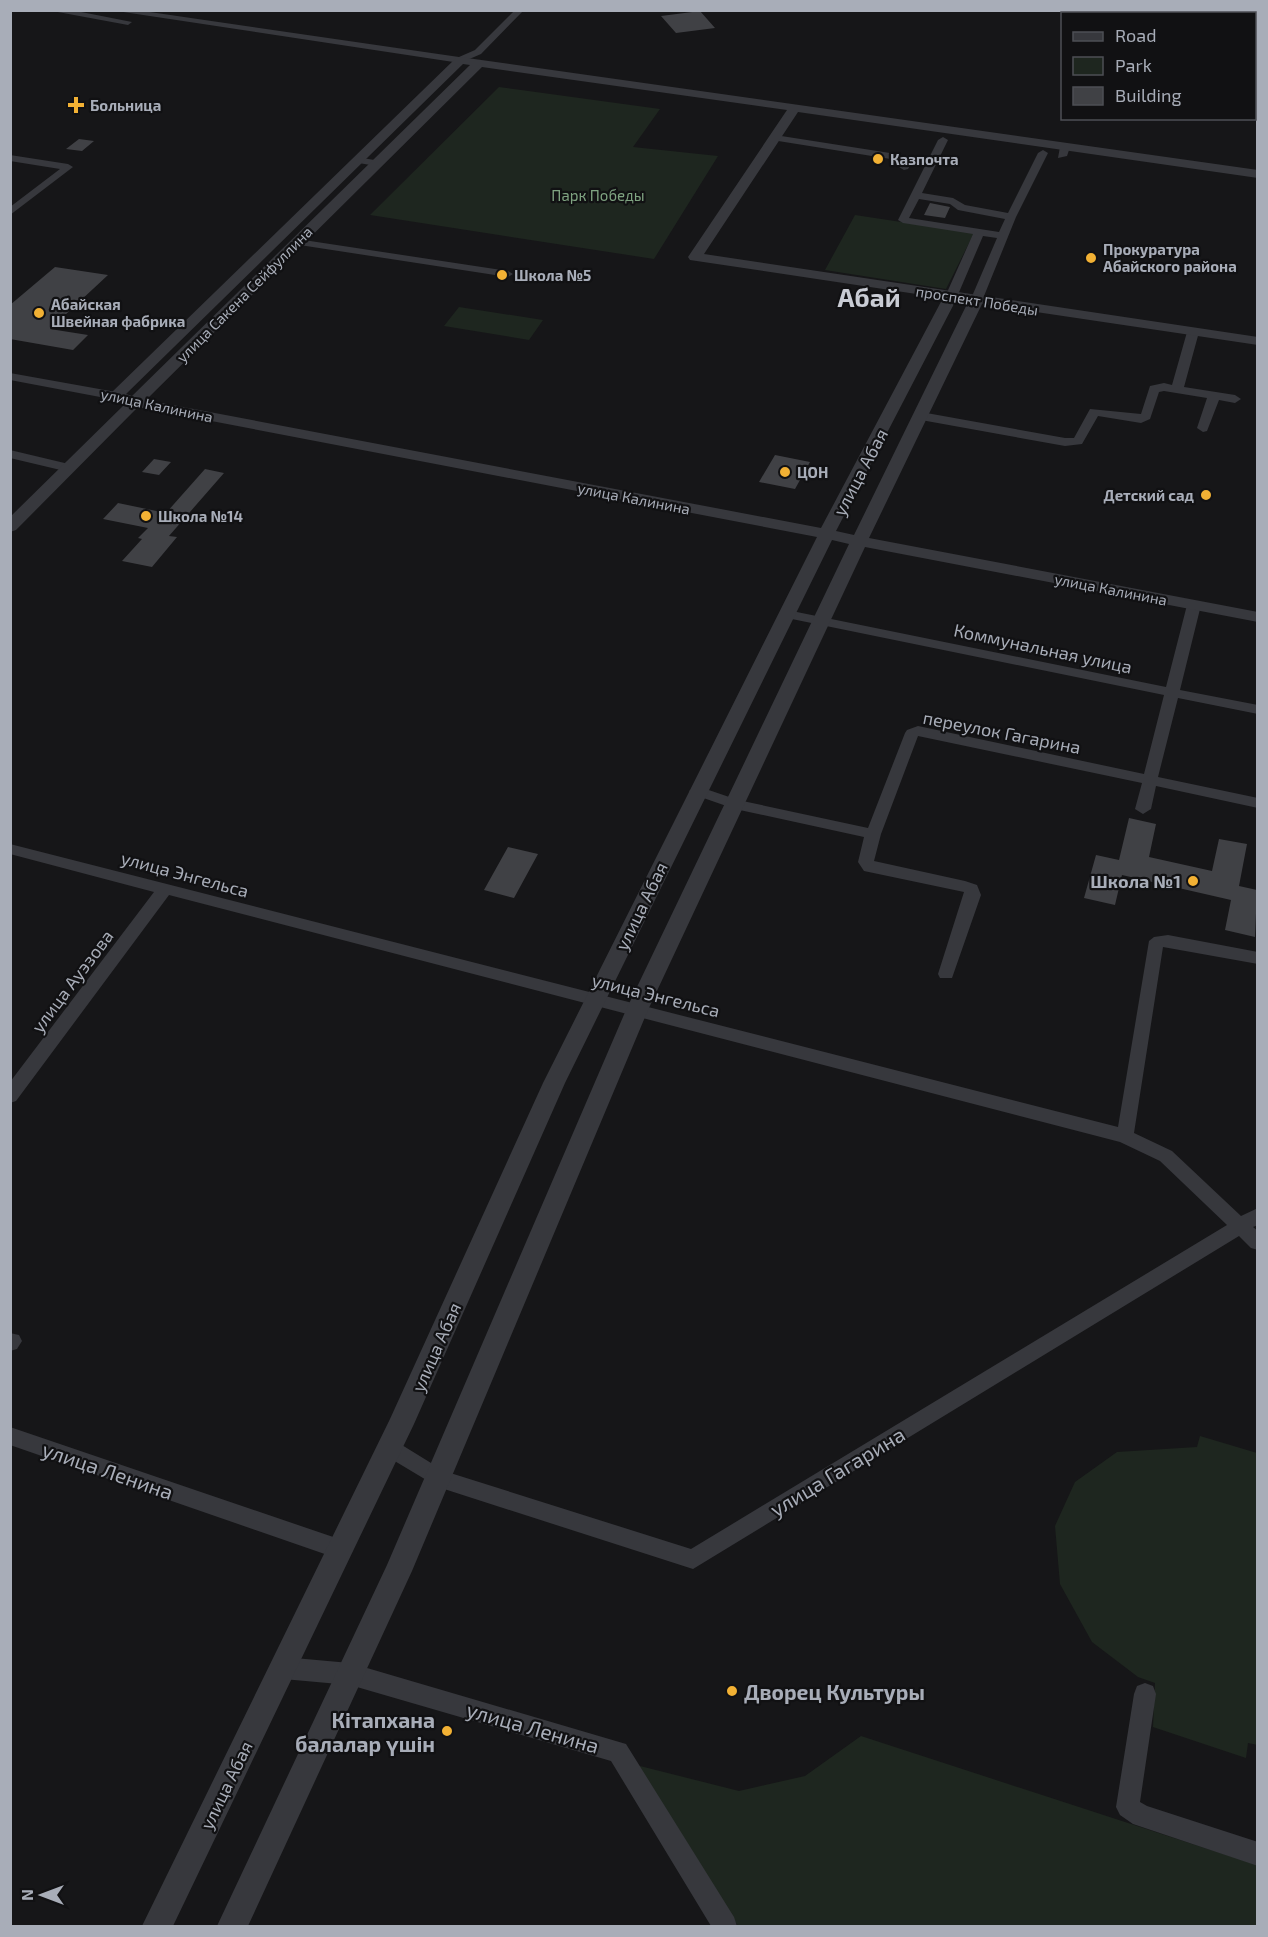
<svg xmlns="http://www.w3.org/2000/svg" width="1268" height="1937" font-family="'Exo 2',sans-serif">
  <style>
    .green { fill: #1e261f }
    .building { fill: #404145 }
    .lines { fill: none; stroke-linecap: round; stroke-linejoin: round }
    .minor { fill: #37383d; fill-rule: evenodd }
    .tertiary { fill: #37383d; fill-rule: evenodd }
    .poi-dot { fill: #f2b134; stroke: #111113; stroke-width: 2 }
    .labels { text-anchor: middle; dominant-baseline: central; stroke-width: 4.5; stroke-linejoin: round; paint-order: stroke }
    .far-poi-label { font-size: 15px; font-weight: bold; fill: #a8adb8; stroke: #111113; text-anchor: start }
    .far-park-label { font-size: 15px; fill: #7fa381; stroke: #111113 }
    .far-street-label { font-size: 15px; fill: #a8adb8; stroke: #111113 }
    .street-label { font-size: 18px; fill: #a8adb8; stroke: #111113 }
    .poi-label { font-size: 18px; font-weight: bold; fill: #a8adb8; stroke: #111113; text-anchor: end }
    .near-street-label { font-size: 21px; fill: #a8adb8; stroke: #111113 }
    .near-poi-label { font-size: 21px; font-weight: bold; fill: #a8adb8; stroke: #111113; text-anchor: start }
    .far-town-label { font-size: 26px; font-weight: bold; fill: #c9ccd4; stroke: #111113 }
  </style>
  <rect width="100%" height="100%" fill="#161618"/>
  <path class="green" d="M 499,87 L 660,109 L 633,147 L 718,156 L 654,259 L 370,215 Z
    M 855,215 L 974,233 L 946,289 L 825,270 Z
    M 459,307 L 543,320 L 529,340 L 444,326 Z
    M 1200,1436 L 1257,1453 L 1258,1745 L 1248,1743 L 1246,1758 L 1153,1727 L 1155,1683 L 1138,1677 L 1092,1642 L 1060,1584 L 1055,1526 L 1075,1482 L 1117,1452 L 1197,1447 Z
    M 861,1736 L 1257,1865 L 1257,1926 L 738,1926 L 636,1765 L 739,1791 L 805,1776 Z"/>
  <path class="building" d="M 700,11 L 715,28 L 676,33 L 661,16 Z
    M 79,139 L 94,141 L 82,151 L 66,149 Z
    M 930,203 L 950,207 L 945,218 L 924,215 Z
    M 55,267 L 108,275 L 50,329 L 88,335 L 73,350 L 10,339 L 10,305 Z
    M 775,455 L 810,462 L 795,489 L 759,482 Z
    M 154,459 L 171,462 L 159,475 L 142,472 Z
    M 205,469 L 224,473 L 169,536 L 177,537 L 152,567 L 122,561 L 142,539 L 138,538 L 148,528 L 103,519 L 118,503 L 166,513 Z
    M 1129,818 L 1156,824 L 1149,857 L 1212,871 L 1219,839 L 1247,844 L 1239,886 L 1257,890 L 1255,937 L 1225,930 L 1231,900 L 1122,875 L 1115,905 L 1084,898 L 1096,855 L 1119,860 Z
    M 508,847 L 538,854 L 514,898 L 484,890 Z"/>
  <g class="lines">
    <path class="minor" d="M 47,10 L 71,10 L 132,22 L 128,25 Z
      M 110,10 L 136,10 L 459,57 L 475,50 L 515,10 L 524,10 L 481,54 L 460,63 Z
      M 775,135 L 909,156 L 914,159 L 908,169 L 904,170 L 899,167 L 903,161 L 772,140 L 772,136 Z
      M 943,137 L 948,140 L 922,193 L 953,198 L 965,205 L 1008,213 L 1038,153 L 1043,150 L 1048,153 L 1016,217 L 982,301 L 976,304 L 970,301 L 997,238 L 983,236 L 957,297 L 951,300 L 945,297 L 973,234 L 903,223 L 898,220 L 938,140 ZM 919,199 L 950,204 L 958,210 L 1005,219 L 999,232 L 909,218 Z
      M 1065,144 L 1070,147 L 1067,156 L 1058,158 L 1060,147 Z
      M 10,155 L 68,164 L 73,167 L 10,215 L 10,207 L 60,169 L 10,161 Z
      M 357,157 L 380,161 L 381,163 L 376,166 L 353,162 L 352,160 Z
      M 297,239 L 508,271 L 513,274 L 508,277 L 293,244 L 292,242 Z
      M 1193,329 L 1199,332 L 1184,387 L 1235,395 L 1241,399 L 1235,403 L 1219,400 L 1207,431 L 1203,432 L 1197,428 L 1207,398 L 1164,391 L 1159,392 L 1150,419 L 1141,423 L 1098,416 L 1082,444 L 1065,446 L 921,420 L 915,416 L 921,412 L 1065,438 L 1074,438 L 1090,409 L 1141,414 L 1150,386 L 1164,383 L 1172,385 L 1187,332 Z
      M 10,373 L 116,392 L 122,396 L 116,400 L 10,380 Z
      M 10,450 L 73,465 L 75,468 L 69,472 L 10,458 Z
      M 1194,601 L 1201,605 L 1180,690 L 1258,705 L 1258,714 L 1178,698 L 1158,777 L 1258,798 L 1258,808 L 1156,786 L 1151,809 L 1143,814 L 1135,809 L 1142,783 L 918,736 L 881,834 L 874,861 L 965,881 L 977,885 L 981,895 L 952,978 L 940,978 L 938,974 L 964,892 L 864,871 L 858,862 L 864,837 L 735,809 L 692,794 L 689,791 L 697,786 L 738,800 L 868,828 L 905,733 L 907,730 L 918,726 L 1144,774 L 1164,695 L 787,618 L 780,614 L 787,610 L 1166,687 L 1187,605 Z
      M 10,844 L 1118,1127 L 1149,941 L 1154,937 L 1168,935 L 1258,952 L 1258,964 L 1163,947 L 1134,1133 L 1172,1151 L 1241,1216 L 1258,1208 L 1258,1225 L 1253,1227 L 1258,1231 L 1258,1250 L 1251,1248 L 1239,1236 L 693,1569 L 438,1487 L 383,1454 L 380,1448 L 383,1442 L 390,1439 L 397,1442 L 444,1471 L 691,1549 L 1227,1225 L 1160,1161 L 1120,1142 L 169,895 L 16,1101 L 10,1103 L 10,1082 L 154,892 L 10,854 Z
      M 10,1333 L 19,1335 L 22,1341 L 17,1349 L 10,1351 Z
      M 10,1427 L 342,1540 L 349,1543 L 353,1550 L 349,1557 L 342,1560 L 10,1445 Z
      M 283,1657 L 350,1663 L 626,1744 L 734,1917 L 737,1926 L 711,1926 L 611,1761 L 350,1685 L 283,1679 L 275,1676 L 272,1668 L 275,1660 Z
      M 1145,1683 L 1153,1686 L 1156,1694 L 1140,1802 L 1147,1806 L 1258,1842 L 1258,1866 L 1133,1824 L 1120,1815 L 1116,1807 L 1134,1694 L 1137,1686 Z"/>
    <path class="tertiary" d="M 460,57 L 1258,170 L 1258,178 L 798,112 L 704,254 L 1258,337 L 1258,345 L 982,304 L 869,538 L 1258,612 L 1258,622 L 865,547 L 648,1010 L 412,1571 L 248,1926 L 217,1926 L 387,1565 L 626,1010 L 849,544 L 832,540 L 565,1083 L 414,1424 L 173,1926 L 142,1926 L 390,1419 L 543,1083 L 817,537 L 138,407 L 16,530 L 10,532 L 10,517 L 125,404 L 111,399 L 108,396 L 111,393 L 456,58 ZM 463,64 L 470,65 L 132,396 L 126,394 ZM 482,67 L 787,110 L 688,257 L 690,260 L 943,298 L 821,528 L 146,400 ZM 956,300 L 968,302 L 854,535 L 836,531 Z"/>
  </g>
  <g class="poi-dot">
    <path d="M73 96h6v6h6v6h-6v6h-6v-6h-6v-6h6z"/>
    <circle cx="878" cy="159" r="6"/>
    <circle cx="1091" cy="258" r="6"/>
    <circle cx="502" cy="275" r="6"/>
    <circle cx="39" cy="313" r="6"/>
    <circle cx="785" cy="472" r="6"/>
    <circle cx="1206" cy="495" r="6"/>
    <circle cx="146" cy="516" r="6"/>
    <circle cx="1193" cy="881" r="6"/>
    <circle cx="732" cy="1691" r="6"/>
    <circle cx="447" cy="1731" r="6"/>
  </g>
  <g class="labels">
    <g class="far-poi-label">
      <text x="90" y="105">Больница</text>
      <text x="890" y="159">Казпочта</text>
      <text x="1103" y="249">Прокуратура<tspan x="1103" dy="17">Абайского района</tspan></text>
      <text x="514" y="275">Школа №5</text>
      <text x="51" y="304">Абайская<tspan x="51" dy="17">Швейная фабрика</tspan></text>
      <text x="797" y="472">ЦОН</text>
      <text x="1194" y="495" text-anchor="end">Детский сад</text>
      <text x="158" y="516">Школа №14</text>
    </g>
    <g class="far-park-label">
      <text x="598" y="195">Парк Победы</text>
    </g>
    <g class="far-street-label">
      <text transform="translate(244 294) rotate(-45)">улица Сакена Сейфуллина</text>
      <text transform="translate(977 300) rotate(9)">проспект Победы</text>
      <text transform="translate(157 405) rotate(12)">улица Калинина</text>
      <text transform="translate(634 498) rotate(11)">улица Калинина</text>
      <text transform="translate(1111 589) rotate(11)">улица Калинина</text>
    </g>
    <g class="street-label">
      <text transform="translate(860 472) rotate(-62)">улица Абая</text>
      <text transform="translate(1043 648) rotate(12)">Коммунальная улица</text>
      <text transform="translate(1002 732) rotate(11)">переулок Гагарина</text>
      <text transform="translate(185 874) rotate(15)">улица Энгельса</text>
      <text transform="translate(641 906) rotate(-64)">улица Абая</text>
      <text transform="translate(72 981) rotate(-53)">улица Ауэзова</text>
      <text transform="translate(656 995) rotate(14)">улица Энгельса</text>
      <text transform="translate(436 1347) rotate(-66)">улица Абая</text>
      <text transform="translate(226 1785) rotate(-64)">улица Абая</text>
    </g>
    <g class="poi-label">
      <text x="1181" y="881">Школа №1</text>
    </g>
    <g class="near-street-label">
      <text transform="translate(108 1470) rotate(19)">улица Ленина</text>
      <text transform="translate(837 1471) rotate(-31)">улица Гагарина</text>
      <text transform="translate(533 1727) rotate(16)">улица Ленина</text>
    </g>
    <g class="near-poi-label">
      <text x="744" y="1691">Дворец Культуры</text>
      <text x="435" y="1719" text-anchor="end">Кітапхана<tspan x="435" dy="24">балалар үшін</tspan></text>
    </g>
    <g class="far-town-label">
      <text x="869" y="296">Абай</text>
    </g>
  </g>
  <rect width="1268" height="1937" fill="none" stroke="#a8adb8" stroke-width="24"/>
  <rect x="1061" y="12" width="195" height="108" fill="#111113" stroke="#4d4f55" stroke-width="1.5"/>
  <rect x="1073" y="32" width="30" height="9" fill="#37383d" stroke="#4d4f55" stroke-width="1.5"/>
  <text x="1115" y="42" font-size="18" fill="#a8adb8">Road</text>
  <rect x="1073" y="57" width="30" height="18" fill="#1e261f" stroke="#4d4f55" stroke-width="1.5"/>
  <text x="1115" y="72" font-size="18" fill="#a8adb8">Park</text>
  <rect x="1073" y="87" width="30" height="18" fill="#404145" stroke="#4d4f55" stroke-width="1.5"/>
  <text x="1115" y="102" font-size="18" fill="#a8adb8">Building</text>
  <g transform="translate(42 1895) rotate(270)" stroke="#111113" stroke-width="4.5" paint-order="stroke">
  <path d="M0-4.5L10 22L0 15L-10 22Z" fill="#a8adb8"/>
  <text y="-9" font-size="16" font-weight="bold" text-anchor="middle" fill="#a8adb8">N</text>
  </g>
</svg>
